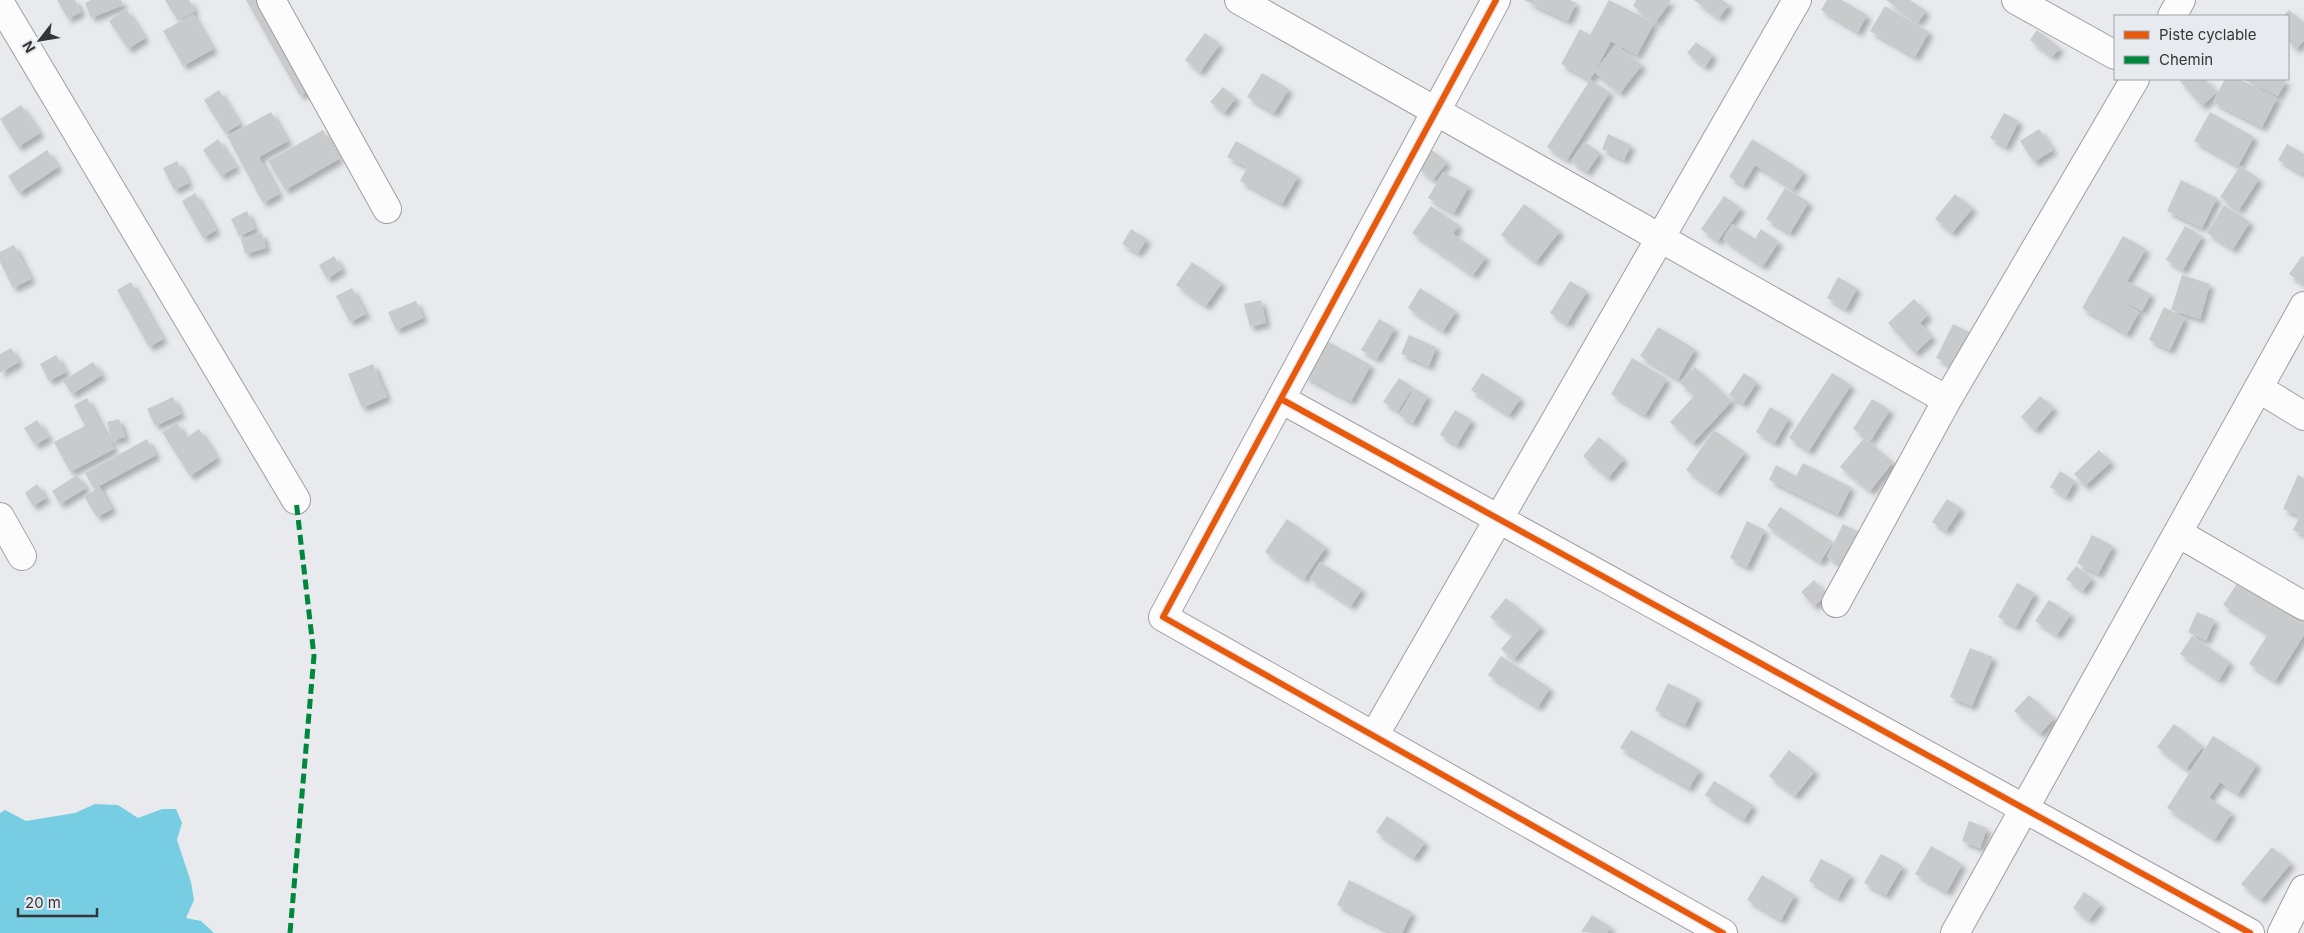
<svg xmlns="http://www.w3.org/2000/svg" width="2304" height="933" font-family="Inter,sans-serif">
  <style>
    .water { fill: #77cde2 }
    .building { fill: #c9cacc; filter: url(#shadow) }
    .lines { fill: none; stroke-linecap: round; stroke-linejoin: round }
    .street-casing { stroke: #9e9fa1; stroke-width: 30 }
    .street { stroke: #fcfcfc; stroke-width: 28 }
    .quiet { stroke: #00873e; stroke-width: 5; stroke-dasharray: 10 5; stroke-linecap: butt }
    .cycleway-casing { stroke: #e7eaee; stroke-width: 9 }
    .cycleway { stroke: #e8590c; stroke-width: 6 }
  </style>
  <defs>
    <filter id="shadow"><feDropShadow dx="4.5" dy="4.5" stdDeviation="2.5" flood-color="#0004"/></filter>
  </defs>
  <rect width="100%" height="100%" fill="#e8eaed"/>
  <path class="water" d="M 95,804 L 118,805 L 138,818 L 162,809 L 176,809 L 182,823 L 177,840 L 191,882 L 194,900 L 186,918 L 201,921 L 214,933 L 0,933 L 0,813 L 5,810 L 26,821 L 75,813 Z"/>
  <path class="building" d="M 57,0 L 75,0 L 81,12 L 68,19 Z
    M 91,0 L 121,0 L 123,5 L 91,18 L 85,3 Z
    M 165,0 L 189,0 L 195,11 L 178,21 Z
    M 246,0 L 261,0 L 311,89 L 300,96 Z
    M 1524,0 L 1570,0 L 1576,3 L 1568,21 Z
    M 1609,0 L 1654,23 L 1637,55 L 1611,41 L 1590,80 L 1610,92 L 1567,160 L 1547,147 L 1590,80 L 1561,64 L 1580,29 L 1590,35 Z
    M 1636,0 L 1671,0 L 1656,22 L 1633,6 Z
    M 1694,0 L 1723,0 L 1729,5 L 1719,18 Z
    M 1827,0 L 1842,0 L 1867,15 L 1858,32 L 1821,10 Z
    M 1886,0 L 1910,0 L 1926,11 L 1918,22 Z
    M 1885,6 L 1929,32 L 1915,57 L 1870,31 Z
    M 126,9 L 145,38 L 128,49 L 109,21 Z
    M 2289,10 L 2304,23 L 2304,40 L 2296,49 L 2288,41 L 2288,16 L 2283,16 Z
    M 193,14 L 213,49 L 183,66 L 163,31 Z
    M 2037,30 L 2060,48 L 2052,57 L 2030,40 Z
    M 1205,33 L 1220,44 L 1200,72 L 1185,60 Z
    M 1696,42 L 1713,55 L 1705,67 L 1687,53 Z
    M 1616,45 L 1642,65 L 1620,93 L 1594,72 Z
    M 1262,73 L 1289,89 L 1274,113 L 1247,97 Z
    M 2182,79 L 2205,79 L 2217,92 L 2202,106 L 2180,81 Z
    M 2225,79 L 2239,79 L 2277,98 L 2262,127 L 2213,102 Z
    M 2247,79 L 2282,79 L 2286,81 L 2278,96 L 2246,81 Z
    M 1223,87 L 1236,98 L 1224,113 L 1210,102 Z
    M 219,90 L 240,124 L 225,133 L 204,100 Z
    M 21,105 L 40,133 L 18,147 L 0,119 Z
    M 271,112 L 288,141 L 259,157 L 279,194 L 263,203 L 227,136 Z
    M 2210,112 L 2254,137 L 2238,166 L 2194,141 Z
    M 2004,113 L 2019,121 L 2006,147 L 1990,138 Z
    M 2039,129 L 2053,150 L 2034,162 L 2020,141 Z
    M 323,130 L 339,159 L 285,190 L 268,161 Z
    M 1608,134 L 1631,145 L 1624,160 L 1602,149 Z
    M 218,139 L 236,167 L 221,176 L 203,150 Z
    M 1752,139 L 1804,172 L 1793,189 L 1755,165 L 1743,185 L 1729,177 Z
    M 1236,141 L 1298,176 L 1282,204 L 1240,181 L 1247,167 L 1227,157 Z
    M 1585,142 L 1600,153 L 1587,172 L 1571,161 Z
    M 2287,144 L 2304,154 L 2303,174 L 2278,160 Z
    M 47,150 L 58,167 L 19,193 L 8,176 Z
    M 1432,150 L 1447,162 L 1433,180 L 1418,168 Z
    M 177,161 L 189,183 L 174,190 L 163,168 Z
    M 2240,166 L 2259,179 L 2239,210 L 2220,197 Z
    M 1443,172 L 1469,186 L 1454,213 L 1428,198 Z
    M 2181,180 L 2217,198 L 2202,228 L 2167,211 Z
    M 1785,188 L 1809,202 L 1790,233 L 1766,219 Z
    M 195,193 L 216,230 L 203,238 L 182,201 Z
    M 1955,194 L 1973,208 L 1952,233 L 1935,219 Z
    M 1724,196 L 1741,208 L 1718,241 L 1701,229 Z
    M 1524,204 L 1560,231 L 1536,262 L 1501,235 Z
    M 2224,205 L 2250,222 L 2233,249 L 2207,233 Z
    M 1431,206 L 1459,225 L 1453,234 L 1486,257 L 1473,275 L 1412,233 Z
    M 247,211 L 255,229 L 239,236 L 231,219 Z
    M 1732,224 L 1755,239 L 1761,229 L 1779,242 L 1763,266 L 1723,239 Z
    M 2185,226 L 2202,236 L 2183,270 L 2166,260 Z
    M 1131,229 L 1147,239 L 1138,253 L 1122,244 Z
    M 262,233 L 266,248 L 245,254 L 241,239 Z
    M 2123,236 L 2146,249 L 2127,281 L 2151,294 L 2142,311 L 2118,299 L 2121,292 L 2117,299 L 2139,312 L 2127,334 L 2082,308 Z
    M 14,245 L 31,279 L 13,288 L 0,262 L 0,252 Z
    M 334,256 L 342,269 L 327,279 L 319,265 Z
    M 2302,256 L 2304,257 L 2303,284 L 2289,274 Z
    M 1192,262 L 1222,283 L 1206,306 L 1176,285 Z
    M 2182,275 L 2210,284 L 2200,319 L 2171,310 Z
    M 1838,277 L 1857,288 L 1846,309 L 1827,298 Z
    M 1570,281 L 1587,291 L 1567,324 L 1550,313 Z
    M 131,282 L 163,339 L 149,347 L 117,290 Z
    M 352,288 L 366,314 L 350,322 L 336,296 Z
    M 1420,288 L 1456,311 L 1443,331 L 1408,308 Z
    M 1914,299 L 1928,315 L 1920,323 L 1932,337 L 1915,353 L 1888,323 Z
    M 1261,300 L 1266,323 L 1250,327 L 1244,304 Z
    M 416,301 L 423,318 L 396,330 L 388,312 Z
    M 2164,307 L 2185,318 L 2170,350 L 2149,340 Z
    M 1379,319 L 1395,328 L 1377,359 L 1361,350 Z
    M 1953,324 L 1971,333 L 1954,368 L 1936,358 Z
    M 1658,327 L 1695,349 L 1678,379 L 1640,356 Z
    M 1409,335 L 1436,347 L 1429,366 L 1401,354 Z
    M 1323,339 L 1371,365 L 1351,401 L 1304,376 Z
    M 11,348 L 19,362 L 0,373 L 0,354 Z
    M 56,355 L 66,372 L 49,381 L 40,364 Z
    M 1632,358 L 1667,379 L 1645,415 L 1611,394 Z
    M 93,362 L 102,375 L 72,394 L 63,381 Z
    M 373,364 L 387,397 L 362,408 L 348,374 Z
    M 1695,367 L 1732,401 L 1693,443 L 1670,422 L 1694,396 L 1680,383 Z
    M 1482,373 L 1521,398 L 1509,415 L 1471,390 Z
    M 1744,373 L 1757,382 L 1743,404 L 1729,395 Z
    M 1832,373 L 1851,385 L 1809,451 L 1789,438 Z
    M 1399,378 L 1413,387 L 1398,411 L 1383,402 Z
    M 1414,388 L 1428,396 L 1413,423 L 1399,415 Z
    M 2040,396 L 2054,408 L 2035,430 L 2021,417 Z
    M 173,397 L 181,414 L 155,426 L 147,409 Z
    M 87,398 L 114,449 L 70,472 L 54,442 L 85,426 L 74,405 Z
    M 1872,399 L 1890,410 L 1871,440 L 1853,429 Z
    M 1770,407 L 1789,418 L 1775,443 L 1756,432 Z
    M 1455,410 L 1472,420 L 1457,445 L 1440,435 Z
    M 119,419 L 125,437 L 112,441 L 107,422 Z
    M 37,420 L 49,437 L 35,445 L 24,428 Z
    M 177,423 L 186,438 L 199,429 L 217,458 L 190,476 L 162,432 Z
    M 1714,430 L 1745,452 L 1717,492 L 1686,470 Z
    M 1599,437 L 1624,459 L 1608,478 L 1583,456 Z
    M 1864,438 L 1893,462 L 1870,491 L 1840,467 Z
    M 147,439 L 156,455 L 99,486 L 112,509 L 97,517 L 84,496 L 95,490 L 85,473 Z
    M 2099,450 L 2111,462 L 2085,486 L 2074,474 Z
    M 1803,463 L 1851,487 L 1838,514 L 1769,480 L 1776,465 L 1796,476 Z
    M 2060,471 L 2075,481 L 2066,497 L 2050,487 Z
    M 77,475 L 86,488 L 60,504 L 52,491 Z
    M 2298,475 L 2304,478 L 2304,535 L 2293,530 L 2300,516 L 2283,509 Z
    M 37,484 L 46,498 L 33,506 L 25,493 Z
    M 1947,499 L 1961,508 L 1946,531 L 1932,522 Z
    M 1780,507 L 1833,542 L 1820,562 L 1767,526 Z
    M 1287,519 L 1326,547 L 1304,579 L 1265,552 Z
    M 1747,521 L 1765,530 L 1747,567 L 1730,558 Z
    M 1843,524 L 1859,532 L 1842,565 L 1827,557 Z
    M 2092,535 L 2113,546 L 2098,574 L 2077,563 Z
    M 1320,562 L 1362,589 L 1351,606 L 1310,579 Z
    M 2076,566 L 2092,578 L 2083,591 L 2066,579 Z
    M 2242,576 L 2304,616 L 2304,635 L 2275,681 L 2249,664 L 2268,634 L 2223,605 Z
    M 1814,580 L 1827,594 L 1814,606 L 1801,592 Z
    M 2017,583 L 2035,593 L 2016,627 L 1998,617 Z
    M 1506,598 L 1541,627 L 1514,659 L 1501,649 L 1513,635 L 1490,617 Z
    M 2049,600 L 2071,614 L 2057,635 L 2035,621 Z
    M 2197,612 L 2215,620 L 2206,640 L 2188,632 Z
    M 2192,636 L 2230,662 L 2219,680 L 2180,654 Z
    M 1970,648 L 1993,657 L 1972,706 L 1950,697 Z
    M 1501,656 L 1550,688 L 1538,707 L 1488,675 Z
    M 1668,683 L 1698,698 L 1685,725 L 1655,710 Z
    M 2029,695 L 2054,718 L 2040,734 L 2014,711 Z
    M 2174,724 L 2203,746 L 2186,769 L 2157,747 Z
    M 1631,730 L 1700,770 L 1689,788 L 1620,748 Z
    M 2213,736 L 2257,764 L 2238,794 L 2220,782 L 2209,798 L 2232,813 L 2215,839 L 2167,808 Z
    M 1789,750 L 1815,771 L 1795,796 L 1769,776 Z
    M 1714,781 L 1753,805 L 1744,820 L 1705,795 Z
    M 1387,816 L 1425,842 L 1414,858 L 1376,832 Z
    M 1969,821 L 1987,828 L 1980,848 L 1962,841 Z
    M 1931,846 L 1962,864 L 1947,892 L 1915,874 Z
    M 2272,847 L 2291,863 L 2261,900 L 2241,884 Z
    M 1881,854 L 1903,866 L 1886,895 L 1864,883 Z
    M 1821,859 L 1851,875 L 1838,898 L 1809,881 Z
    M 1762,875 L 1795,895 L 1781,920 L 1747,900 Z
    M 1349,880 L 1412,912 L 1402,933 L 1392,933 L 1337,905 Z
    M 2084,892 L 2101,904 L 2089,920 L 2073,908 Z
    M 1592,915 L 1611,927 L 1607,933 L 1581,932 Z"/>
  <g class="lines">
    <defs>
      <path id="street" d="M 271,0 L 387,209
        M 1239,0 L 1947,400
        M 1496,0 L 1163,617 L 1723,933
        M 2016,0 L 2115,55
        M 0,3 L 296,500
        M 2172,16 L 2181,0
        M 2258,388 L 2304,416
        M 1281,399 L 2250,933
        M 0,517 L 22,556
        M 2178,533 L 2304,606
        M 1836,603 L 1947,400 L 2135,79
        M 1374,736 L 1797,0
        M 1955,933 L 2304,306
        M 2282,933 L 2304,889"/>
    </defs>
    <use href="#street" class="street-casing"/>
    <use href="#street" class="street"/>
    <path class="quiet" d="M 290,933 L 314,656 L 296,500"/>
    <defs>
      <path id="cycleway" d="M 1496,0 L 1163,617 L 1723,933
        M 1281,399 L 2250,933"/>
    </defs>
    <use href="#cycleway" class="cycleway-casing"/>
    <use href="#cycleway" class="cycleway"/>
  </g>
  <rect x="2114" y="15" width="175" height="65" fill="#e7eaee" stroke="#9fa2a5"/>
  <rect x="2124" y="31" width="25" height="8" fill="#e8590c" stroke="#9fa2a5"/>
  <text x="2159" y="40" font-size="15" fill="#343537">Piste cyclable</text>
  <rect x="2124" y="56" width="25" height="8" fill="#00873e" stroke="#9fa2a5"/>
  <text x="2159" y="65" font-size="15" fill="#343537">Chemin</text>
  <g transform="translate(40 40) rotate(239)" stroke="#e7eaee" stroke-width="4" paint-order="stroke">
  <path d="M0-4L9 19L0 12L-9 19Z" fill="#343537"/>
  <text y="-8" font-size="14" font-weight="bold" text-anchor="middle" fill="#343537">N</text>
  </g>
  <path d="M18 908v8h79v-8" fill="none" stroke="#343537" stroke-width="2.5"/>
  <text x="25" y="908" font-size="15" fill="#343537" stroke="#e7eaee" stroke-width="4" paint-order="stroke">20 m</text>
</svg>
